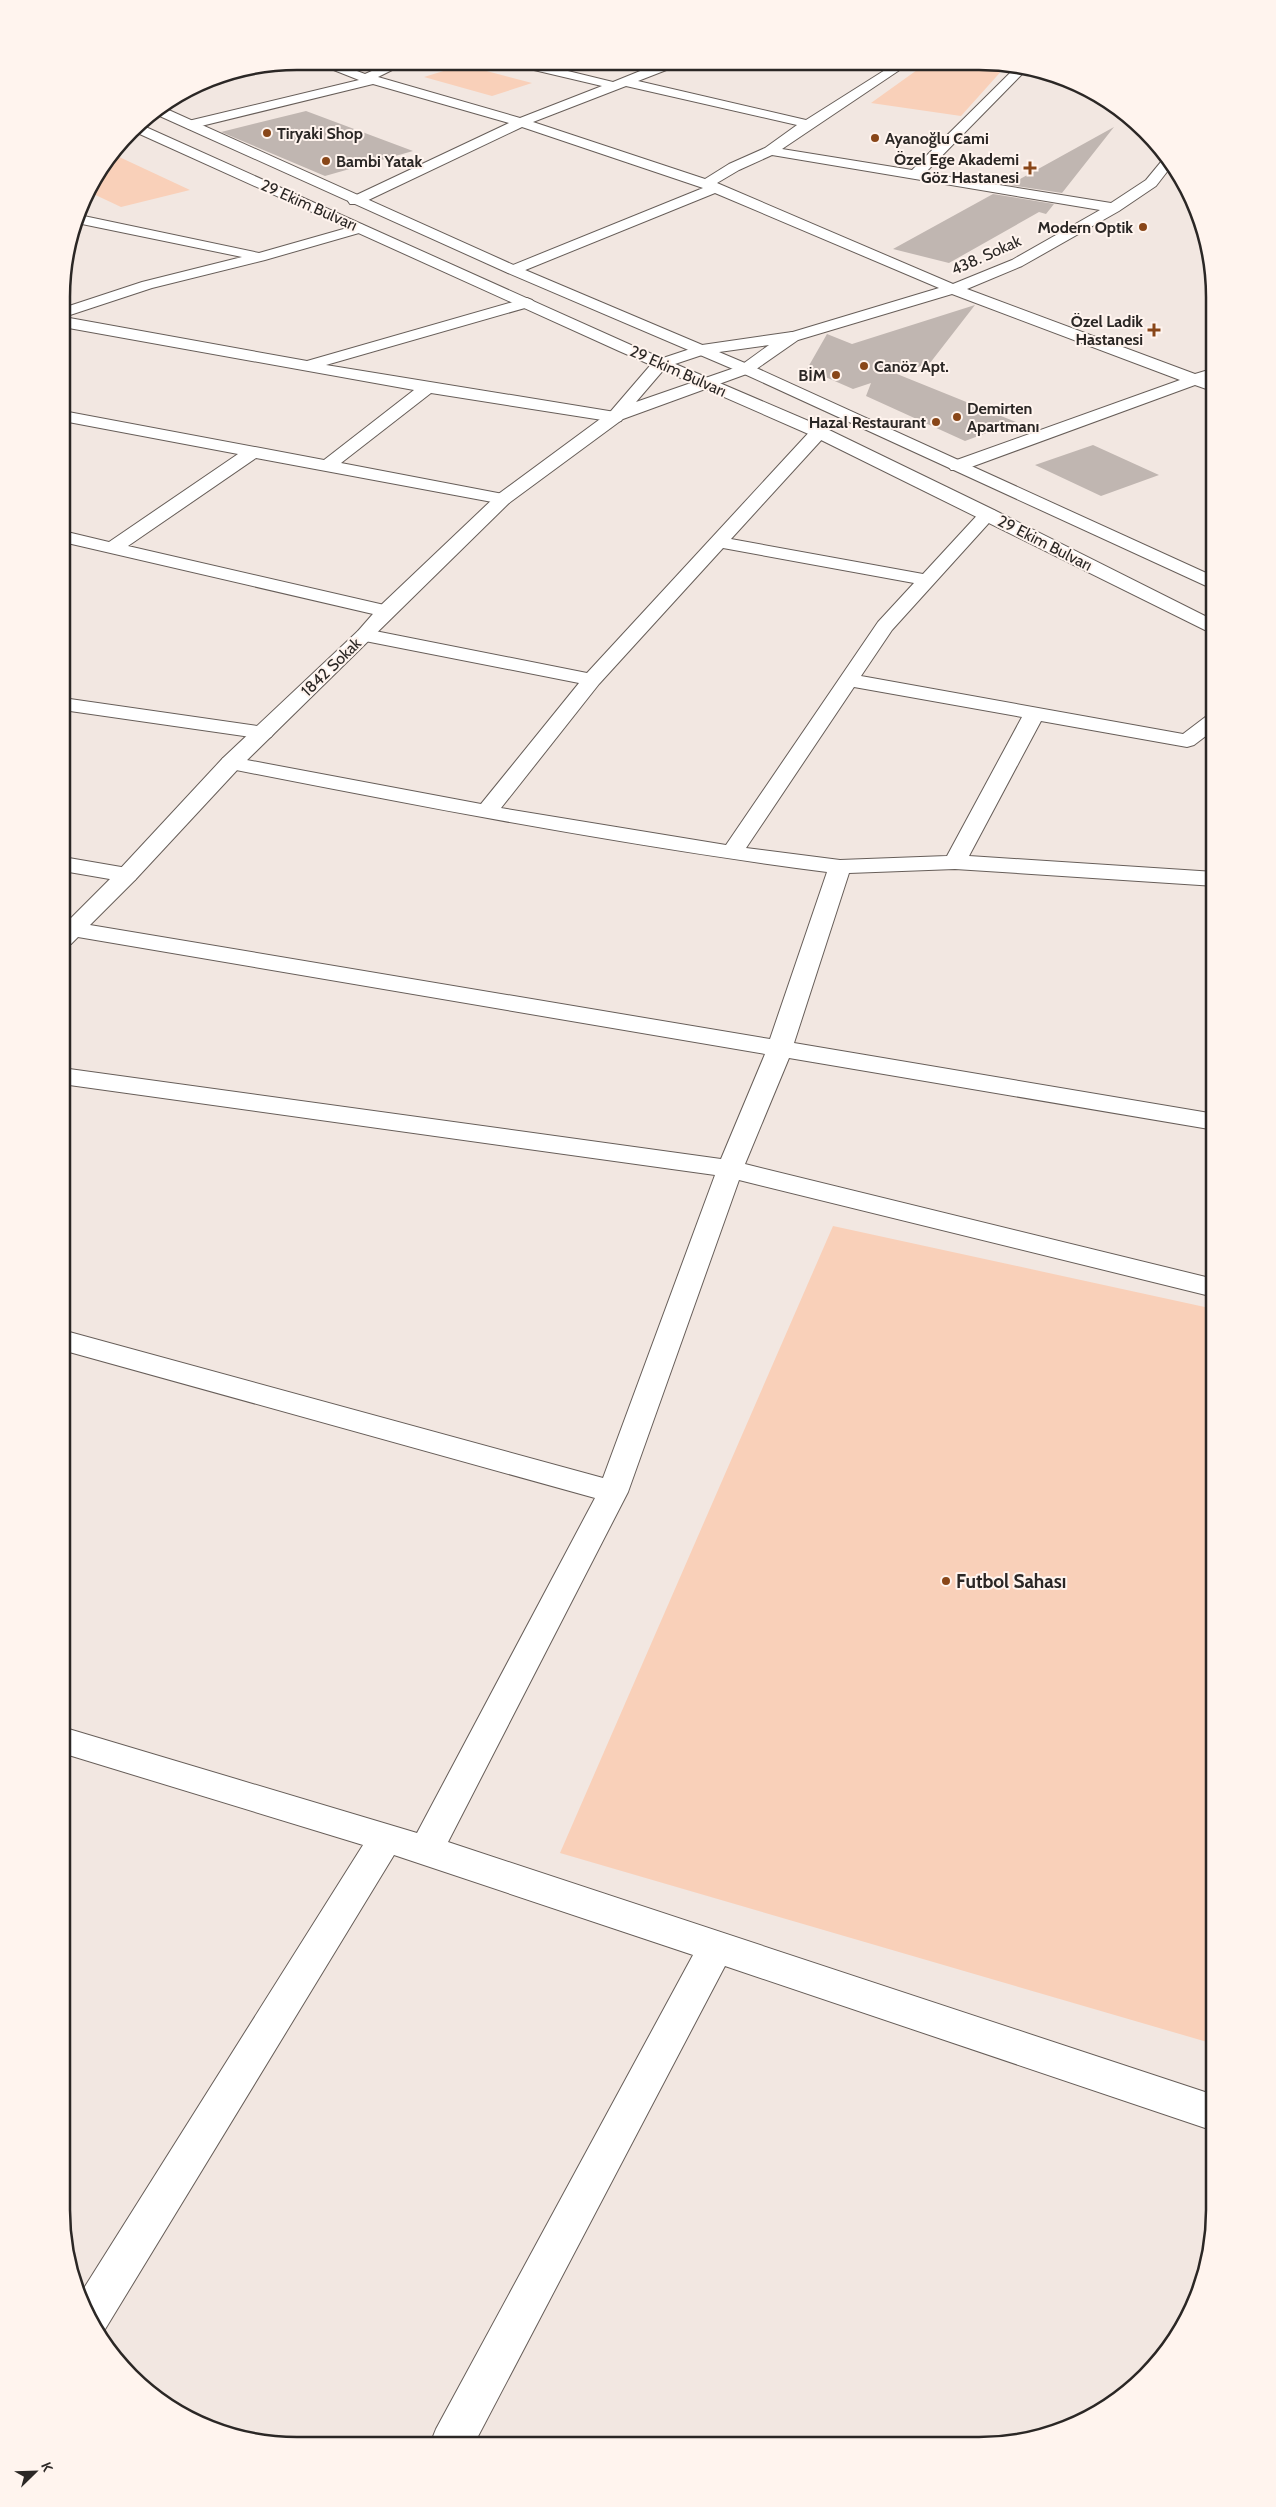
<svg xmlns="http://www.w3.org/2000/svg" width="1276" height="2507" font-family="Cabin,sans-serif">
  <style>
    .green { fill: #f9d0b9 }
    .building { fill: #c0b6b1 }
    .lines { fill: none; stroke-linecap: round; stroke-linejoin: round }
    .minor-casing { stroke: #675e59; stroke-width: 2 }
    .tertiary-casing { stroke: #675e59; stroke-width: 2 }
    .primary-casing { stroke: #675e59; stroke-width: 2 }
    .minor { fill: #fff; fill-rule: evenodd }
    .tertiary { fill: #fff; fill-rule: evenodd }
    .primary { fill: #fff; fill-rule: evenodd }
    .poi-dot { fill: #894618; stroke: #fff4ee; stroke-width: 2 }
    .labels { text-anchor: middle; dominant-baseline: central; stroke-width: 4; stroke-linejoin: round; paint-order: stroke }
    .far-poi-label { font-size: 16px; font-weight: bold; fill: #2b2725; stroke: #fff4ee; text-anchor: start }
    .far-street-label { font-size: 16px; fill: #2b2725; stroke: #fff4ee }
    .poi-label { font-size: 19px; font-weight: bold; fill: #2b2725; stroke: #fff4ee; text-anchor: start }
    .rim { fill: none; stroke: #2b2725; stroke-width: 2.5 }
  </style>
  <rect width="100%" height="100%" fill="#f2e7e1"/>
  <path class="green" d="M 463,65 L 464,65 L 532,83 L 492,96 L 424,77 Z
    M 924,65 L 1005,67 L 961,116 L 871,103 Z
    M 115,155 L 190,190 L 121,207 L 87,191 Z
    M 833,1226 L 1214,1309 L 1214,2044 L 560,1853 Z"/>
  <path class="building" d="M 306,111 L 413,151 L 325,176 L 221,132 Z
    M 1114,127 L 1062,193 L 1009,185 Z
    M 993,194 L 1054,204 L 1046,214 L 1039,212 L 949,263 L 893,249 Z
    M 975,305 L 930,363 L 897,374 L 1016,422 L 965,441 L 866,396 L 871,383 L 853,389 L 807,369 L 827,334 L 852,344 Z
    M 1093,445 L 1159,475 L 1101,496 L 1035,465 Z"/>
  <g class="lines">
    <defs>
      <path id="minor" d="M 311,61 L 330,61 L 365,74 L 392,62 L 408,62 L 378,77 L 520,118 L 602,86 L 517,66 L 515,63 L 535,63 L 613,82 L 660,63 L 676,64 L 674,67 L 638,81 L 806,120 L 893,65 L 907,65 L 782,149 L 912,170 L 1017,66 L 1029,67 L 925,173 L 1111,203 L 1146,180 L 1165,157 L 1173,164 L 1156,186 L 1119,211 L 1022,266 L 967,289 L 1195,374 L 1205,371 L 1211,373 L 1213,376 L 1210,380 L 1215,381 L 1215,392 L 1195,385 L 963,470 L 951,470 L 948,466 L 951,462 L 1180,380 L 952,294 L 798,340 L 786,340 L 784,337 L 786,334 L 939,288 L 715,193 L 518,273 L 508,273 L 506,270 L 508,267 L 703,188 L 522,127 L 360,204 L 350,204 L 348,201 L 350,198 L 509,123 L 373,84 L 189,129 L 182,125 L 184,122 L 359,80 ZM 626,86 L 797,125 L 765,148 L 729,164 L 705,179 L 533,122 ZM 772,155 L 1100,210 L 1012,260 L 953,284 L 717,183 L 739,170 Z
        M 79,215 L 259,253 L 361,224 L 368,228 L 366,231 L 265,260 L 152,288 L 64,317 L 307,361 L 527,298 L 532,300 L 535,303 L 532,306 L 326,365 L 615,412 L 621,413 L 623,417 L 621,421 L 615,422 L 431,393 L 341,463 L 503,494 L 509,495 L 512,499 L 509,503 L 503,504 L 256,458 L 128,546 L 393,607 L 396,611 L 393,615 L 386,617 L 63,542 L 63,531 L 109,542 L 238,454 L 63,421 L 63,411 L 324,460 L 414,390 L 63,327 L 63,308 L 142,282 L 242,257 L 77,223 Z
        M 819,427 L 825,428 L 827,432 L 825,436 L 731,539 L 923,574 L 982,510 L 994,510 L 997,514 L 892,630 L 861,676 L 1183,734 L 1208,715 L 1215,713 L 1215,729 L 1194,745 L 1187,747 L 1041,721 L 969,856 L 1215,872 L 1215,886 L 955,869 L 849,873 L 794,1043 L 1215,1114 L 1215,1130 L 789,1058 L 745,1164 L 1214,1279 L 1214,1297 L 739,1180 L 628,1492 L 448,1842 L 1214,2095 L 1214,2131 L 725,1966 L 474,2444 L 430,2444 L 436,2429 L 693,1955 L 394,1855 L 104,2331 L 97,2334 L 79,2296 L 363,1845 L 62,1753 L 62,1727 L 417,1833 L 595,1498 L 62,1350 L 62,1330 L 603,1478 L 715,1175 L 62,1084 L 62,1068 L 721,1159 L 765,1054 L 72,936 L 64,934 L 63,926 L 72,922 L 770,1039 L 827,872 C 627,846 429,808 231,769 L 223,768 L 220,763 L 223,758 L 231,757 L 481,804 L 579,683 L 365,641 L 358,639 L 355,635 L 358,631 L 365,629 L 587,673 L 813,428 ZM 723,548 L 914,583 L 878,622 L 726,845 L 501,808 L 599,684 ZM 854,687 L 1022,717 L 947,856 L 840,860 L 746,848 Z
        M 63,698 L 264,727 L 271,729 L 274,733 L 271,737 L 264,739 L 63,710 Z
        M 63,857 L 127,868 L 135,870 L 138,875 L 135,880 L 127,882 L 63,871 Z"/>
      <path id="tertiary" d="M 792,332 L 800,337 L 798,340 L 752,372 L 623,419 L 509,503 L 239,768 L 135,880 L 71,944 L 63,946 L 63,926 L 119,870 L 223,758 L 358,631 L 379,607 L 497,495 L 611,411 L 654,361 L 702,345 ZM 769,345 L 740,366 L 636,402 L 666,367 L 705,354 Z"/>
      <path id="primary" d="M 162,107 L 518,267 L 752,366 L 1215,577 L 1215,590 L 740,372 L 508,273 L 153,113 Z
        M 139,124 L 631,345 L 825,428 L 994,510 L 1215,621 L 1215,635 L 813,436 L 619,351 L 133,131 Z"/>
    </defs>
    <use href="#minor" class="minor-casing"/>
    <use href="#tertiary" class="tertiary-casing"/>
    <use href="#primary" class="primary-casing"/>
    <use href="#minor" class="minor"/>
    <use href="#tertiary" class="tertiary"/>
    <use href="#primary" class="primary"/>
  </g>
  <g class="poi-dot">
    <circle cx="267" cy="133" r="5"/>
    <circle cx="875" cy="138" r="5"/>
    <circle cx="326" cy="161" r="5"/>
    <path d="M1027.5 160.5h5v5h5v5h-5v5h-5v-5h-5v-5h5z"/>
    <circle cx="1143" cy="227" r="5"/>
    <path d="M1151.5 322.5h5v5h5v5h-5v5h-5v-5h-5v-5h5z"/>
    <circle cx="864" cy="366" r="5"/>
    <circle cx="836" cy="375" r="5"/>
    <circle cx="957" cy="417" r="5"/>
    <circle cx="936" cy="422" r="5"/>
    <circle cx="946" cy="1581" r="5"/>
  </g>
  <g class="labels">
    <g class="far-poi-label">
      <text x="277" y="133">Tiryaki Shop</text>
      <text x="885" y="138">Ayanoğlu Cami</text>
      <text x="1019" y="159" text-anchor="end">Özel Ege Akademi<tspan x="1019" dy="18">Göz Hastanesi</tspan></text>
      <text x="336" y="161">Bambi Yatak</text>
      <text x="1133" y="227" text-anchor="end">Modern Optik</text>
      <text x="1143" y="321" text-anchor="end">Özel Ladik<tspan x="1143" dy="18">Hastanesi</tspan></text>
      <text x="874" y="366">Canöz Apt.</text>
      <text x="826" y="375" text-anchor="end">BİM</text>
      <text x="967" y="408">Demirten<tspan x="967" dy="18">Apartmanı</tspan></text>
      <text x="926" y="422" text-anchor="end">Hazal Restaurant</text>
    </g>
    <g class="far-street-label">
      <text transform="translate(309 205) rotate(24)">29 Ekim Bulvarı</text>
      <text transform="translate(986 255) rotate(-24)">438. Sokak</text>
      <text transform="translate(678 371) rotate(24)">29 Ekim Bulvarı</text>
      <text transform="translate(1045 543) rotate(27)">29 Ekim Bulvarı</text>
      <text transform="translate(331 667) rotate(-44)">1842 Sokak</text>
    </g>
    <g class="poi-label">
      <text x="956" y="1581">Futbol Sahası</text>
    </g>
  </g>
  <path d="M0 0H1276V2507H0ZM297 70H979A227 227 0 0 1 1206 297V2210A227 227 0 0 1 979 2437H297A227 227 0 0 1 70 2210V297A227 227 0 0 1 297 70Z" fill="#fff4ee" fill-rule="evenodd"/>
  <path class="rim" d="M297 70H979A227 227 0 0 1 1206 297V2210A227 227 0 0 1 979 2437H297A227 227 0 0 1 70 2210V297A227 227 0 0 1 297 70Z"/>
  <g transform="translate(35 2472) rotate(67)" stroke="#fff4ee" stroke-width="4" paint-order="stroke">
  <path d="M0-4L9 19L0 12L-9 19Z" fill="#2b2725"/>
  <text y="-8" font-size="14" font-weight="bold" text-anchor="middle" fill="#2b2725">K</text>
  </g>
</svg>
